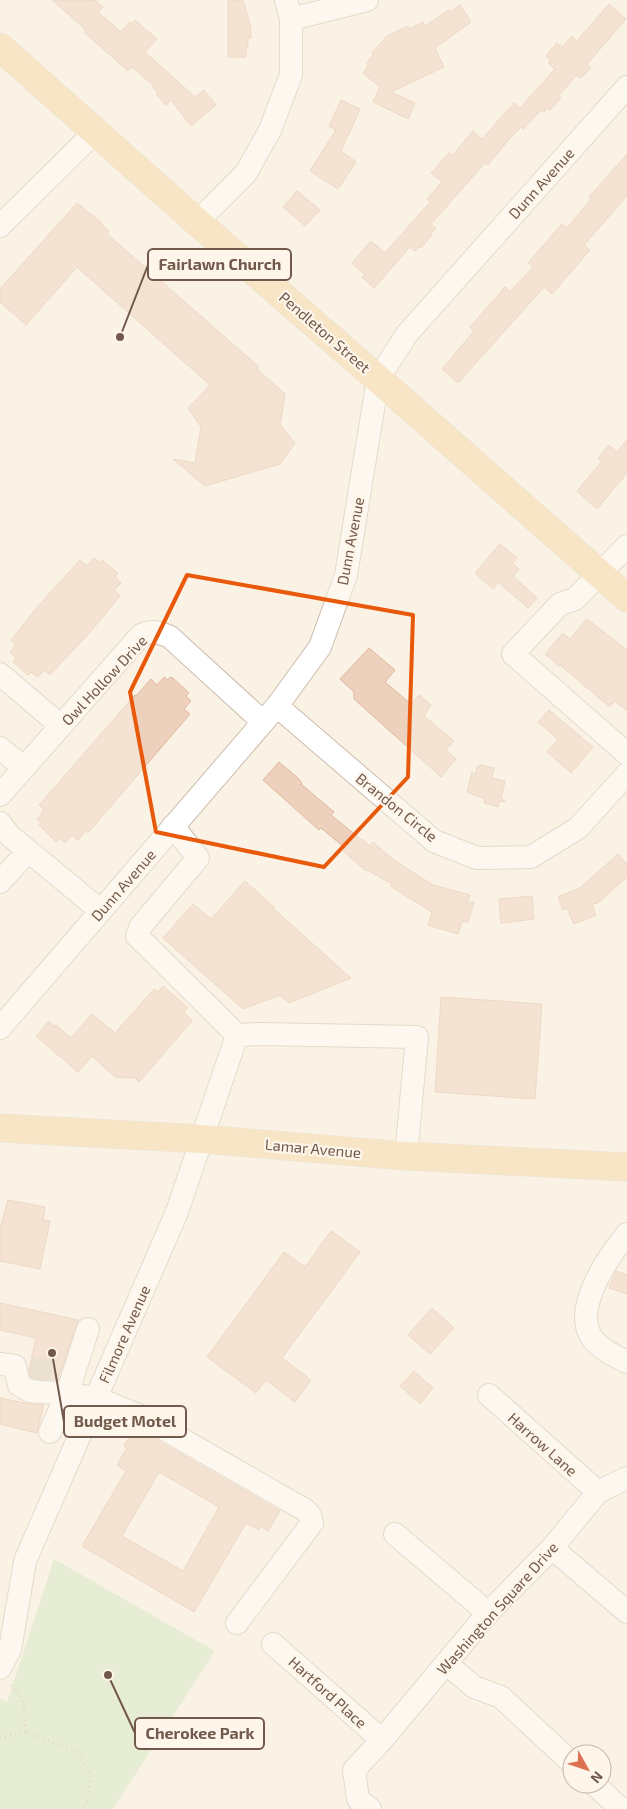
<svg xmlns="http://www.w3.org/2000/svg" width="627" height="1809" font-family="'Exo 2',sans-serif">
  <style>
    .green { fill: #d1e7c3 }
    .building { fill: #eed1bd; stroke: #dfb89f; fill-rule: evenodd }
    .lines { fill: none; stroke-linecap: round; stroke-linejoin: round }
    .minor-tunnel { stroke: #d8ccbe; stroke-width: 22; stroke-dasharray: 22 11; stroke-linecap: butt }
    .minor-casing { stroke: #cdbcae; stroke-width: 24 }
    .major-casing { stroke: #d7d1cd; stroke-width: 29 }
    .path { stroke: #d2b5a1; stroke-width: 3; stroke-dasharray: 1 4; stroke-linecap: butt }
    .minor { stroke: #fff; stroke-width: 22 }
    .major { stroke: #f5d6a0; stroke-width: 28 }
    .marked { fill: none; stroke: #e8590c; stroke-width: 4; stroke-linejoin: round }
    .labels { text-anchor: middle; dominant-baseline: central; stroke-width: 4.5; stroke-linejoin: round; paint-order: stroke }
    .street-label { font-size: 15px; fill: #71594b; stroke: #fef6ea }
    .leader { fill: none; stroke: #71594b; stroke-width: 2 }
    .callout-dot { fill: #71594b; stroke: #fef6ea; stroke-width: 2 }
    .callout { fill: #fef6ea; stroke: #71594b; stroke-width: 2 }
    .callout-label { font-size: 16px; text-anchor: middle; font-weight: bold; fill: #71594b }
  </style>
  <rect width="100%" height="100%" fill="#faf2e4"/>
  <path class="green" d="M 54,1559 L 215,1651 L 113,1809 L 0,1809 L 0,1699 L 7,1702 Z"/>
  <path class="building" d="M 52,0 L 95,0 L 103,7 L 98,12 L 121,32 L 130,22 L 132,24 L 135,20 L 157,39 L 145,52 L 195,97 L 204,90 L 216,105 L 191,126 L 171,100 L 166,105 L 156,94 L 158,92 L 153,88 L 154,86 L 132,67 L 128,71 L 84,32 L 86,31 L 83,27 Z
    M 228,0 L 243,0 L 251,28 L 251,38 L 248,38 L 248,47 L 246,47 L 246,57 L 228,57 Z
    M 609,4 L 626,19 L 587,64 L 591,68 L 581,78 L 577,75 L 558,96 L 561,98 L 550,110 L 547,108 L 544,112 L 542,109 L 523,129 L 521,127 L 510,138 L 488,165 L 485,163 L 431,224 L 436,228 L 431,234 L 432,235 L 421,248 L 419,246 L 415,251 L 410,247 L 374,288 L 362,277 L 365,275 L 352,263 L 371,241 L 385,253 L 430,202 L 427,199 L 442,182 L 431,173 L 449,153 L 452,156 L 473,131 L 482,139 L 514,103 L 520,108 L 555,69 L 548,63 L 551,61 L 546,56 L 557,43 L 562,47 L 572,36 L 577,41 Z
    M 460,5 L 471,22 L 435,48 L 444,67 L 391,92 L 415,103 L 408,119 L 373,102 L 380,87 L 363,73 L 368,66 L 367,63 L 373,55 L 372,53 L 387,36 L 408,26 L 409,29 L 423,22 L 425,26 L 449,10 L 450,12 Z
    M 341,100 L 360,109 L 341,151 L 356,162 L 338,189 L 310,171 L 336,130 L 329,126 Z
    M 627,154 L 627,196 L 584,245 L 590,250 L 552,294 L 544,287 L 458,383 L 442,369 L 474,331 L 470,327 L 505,287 L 510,292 L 533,267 L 528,263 L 562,224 L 567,228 L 591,199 L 589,197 Z
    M 297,191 L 320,210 L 305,226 L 283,207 Z
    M 77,203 L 102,223 L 101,224 L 109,231 L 107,234 L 258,366 L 258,370 L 285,394 L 280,425 L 295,443 L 280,464 L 205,486 L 173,459 L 195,463 L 201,427 L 188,408 L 210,385 L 77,267 L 26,325 L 0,302 L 0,289 Z
    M 627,440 L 627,473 L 597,509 L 577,491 L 602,461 L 598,458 L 609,445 L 617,452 Z
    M 500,544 L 517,558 L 513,563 L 519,569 L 513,576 L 537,598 L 528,608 L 498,582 L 493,589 L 475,573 Z
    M 94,558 L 100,563 L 102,560 L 118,573 L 115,577 L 121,583 L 114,590 L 120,596 L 92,630 L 50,675 L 44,670 L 38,677 L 31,672 L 28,675 L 13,662 L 16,658 L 10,652 L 16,645 L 11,640 L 39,605 L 80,560 L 87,566 Z
    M 587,619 L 627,650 L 627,711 L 615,701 L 610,707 L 560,665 L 559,666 L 545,654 L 563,633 L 570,639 Z
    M 369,648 L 395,670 L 385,682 L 411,704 L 419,695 L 431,705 L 424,716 L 454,741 L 446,750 L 456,759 L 441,777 L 354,699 L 354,692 L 340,679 Z
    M 164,677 L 168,680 L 170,677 L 173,678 L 189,693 L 186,696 L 191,701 L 184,709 L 190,714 L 88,833 L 86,831 L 78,840 L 72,835 L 65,843 L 59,838 L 56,842 L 39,825 L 41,822 L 37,819 L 44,810 L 39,805 L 135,695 L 136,696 L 151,679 L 157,685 Z
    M 549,710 L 593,747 L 571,773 L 547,752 L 558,739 L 538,722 Z
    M 279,762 L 298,778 L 302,783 L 301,784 L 334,812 L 331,815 L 362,840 L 362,839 L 370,846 L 373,842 L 395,861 L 433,885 L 470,895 L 467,903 L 474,902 L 468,922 L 462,921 L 458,934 L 428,925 L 432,912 L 390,886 L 392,884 L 367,870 L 366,871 L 343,851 L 345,848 L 321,828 L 319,830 L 263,780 Z
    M 480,765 L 494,768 L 492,778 L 505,781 L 501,798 L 506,802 L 500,801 L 498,807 L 484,803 L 485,799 L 467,792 L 472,772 L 475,775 L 477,767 L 479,767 Z
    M 618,854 L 627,864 L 627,877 L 599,902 L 592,905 L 596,915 L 574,924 L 567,908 L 563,910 L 558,897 L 580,888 Z
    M 245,881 L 275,908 L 274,909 L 351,978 L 289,1003 L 280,995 L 243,1009 L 163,938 L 193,904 L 211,919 Z
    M 532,896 L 534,919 L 501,923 L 499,899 Z
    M 163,986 L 188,1008 L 184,1012 L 192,1021 L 139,1082 L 135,1078 L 115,1077 L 92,1056 L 78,1072 L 36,1036 L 49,1021 L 55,1027 L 56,1025 L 71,1038 L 92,1014 L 115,1033 L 154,989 L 158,992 Z
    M 441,997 L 542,1004 L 535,1099 L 435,1092 Z
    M 8,1200 L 45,1207 L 43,1220 L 50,1221 L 40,1269 L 0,1261 L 0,1229 Z
    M 331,1231 L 360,1252 L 282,1358 L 311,1380 L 295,1402 L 266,1380 L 256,1393 L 207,1357 L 284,1252 L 305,1267 Z
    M 616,1271 L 627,1275 L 627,1294 L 609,1288 Z
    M 0,1303 L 78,1320 L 58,1380 L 34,1378 L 31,1376 L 29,1370 L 36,1338 L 0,1330 Z
    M 432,1308 L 454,1328 L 430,1354 L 408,1335 Z
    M 414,1371 L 433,1388 L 420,1404 L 400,1386 Z
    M 0,1398 L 29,1404 L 44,1405 L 37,1433 L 0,1424 Z
    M 135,1428 L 280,1511 L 268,1531 L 261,1526 L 259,1530 L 246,1523 L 194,1612 L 82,1546 L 126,1471 L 117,1465 L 127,1448 L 124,1446 ZM 159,1472 L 219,1507 L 183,1571 L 122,1536 Z"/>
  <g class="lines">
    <path class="minor-tunnel" d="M 30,1368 L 66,1374"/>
    <defs>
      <path id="minor" d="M 291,19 L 367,0
        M 197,222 L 246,173 L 270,130 L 291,75 L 291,19 L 286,0
        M 0,226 L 95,132
        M 627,546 L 575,599 L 560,604 L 513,654 L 627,754
        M 0,674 L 61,726
        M 277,706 L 434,841 L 477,858 L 531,857 L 578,828 L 627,774
        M 0,748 L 24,768
        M 0,795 L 141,635 C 152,630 159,632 170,637 L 263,722
        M 0,823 L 9,835 L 101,911
        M 0,882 L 28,851
        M 0,1028 L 277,706 L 320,647 L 346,575 L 378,379 L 407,334 L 627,87
        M 237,1035 L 260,1034 L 417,1037 L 406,1156
        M 627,1234 C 608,1257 572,1309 592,1338 C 600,1349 615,1356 627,1362
        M 0,1364 L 15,1366 L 19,1385 L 30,1391 L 67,1394 L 96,1398 L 143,1417 L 305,1510 L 310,1515 L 312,1523 L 237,1623
        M 489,1395 L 598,1492
        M 50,1432 L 67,1394 L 88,1329
        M 395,1534 L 488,1613
        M 552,1548 L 627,1612
        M 273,1644 L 382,1740
        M 446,1663 L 474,1687 L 501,1697 L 572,1763
        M 0,1668 L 10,1650 L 25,1561 L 177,1212 L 237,1035 L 137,936 L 141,926 L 198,858 L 173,826
        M 594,1784 L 621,1809
        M 370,1809 L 358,1799 L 354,1770 L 382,1740 L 488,1613 L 552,1548 L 598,1492 L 627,1478"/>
      <path id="major" d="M 0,47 L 197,222 L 378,379 L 627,598
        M 0,1128 L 202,1139 L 406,1156 L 627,1167"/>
    </defs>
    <use href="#minor" class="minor-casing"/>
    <use href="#major" class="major-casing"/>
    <path class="path" d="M 11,1685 L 23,1699 L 26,1732 L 78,1752 L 91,1776 L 87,1801 L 82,1809
      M 0,1737 L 26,1732"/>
    <use href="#minor" class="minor"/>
    <use href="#major" class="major"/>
  </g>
  <path d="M0 0H627V1809H0ZM 187,575 L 413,615 L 408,777 L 324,867 L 156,832 L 130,692 Z" fill="#faf2e4" fill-opacity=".55" fill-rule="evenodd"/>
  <path class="marked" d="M 187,575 L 413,615 L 408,777 L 324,867 L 156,832 L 130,692 Z"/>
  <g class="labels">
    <g class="street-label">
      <text transform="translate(541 183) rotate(-48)">Dunn Avenue</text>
      <text transform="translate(325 332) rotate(41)">Pendleton Street</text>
      <text transform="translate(350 541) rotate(-79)">Dunn Avenue</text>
      <text transform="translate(104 680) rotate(-47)">Owl Hollow Drive</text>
      <text transform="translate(397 807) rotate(39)">Brandon Circle</text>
      <text transform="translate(123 885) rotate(-49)">Dunn Avenue</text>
      <text transform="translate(313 1148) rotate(5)">Lamar Avenue</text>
      <text transform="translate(124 1334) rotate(-66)">Filmore Avenue</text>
      <text transform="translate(543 1444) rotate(42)">Harrow Lane</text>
      <text transform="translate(497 1608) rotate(-48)">Washington Square Drive</text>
      <text transform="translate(328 1692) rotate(42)">Hartford Place</text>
    </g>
  </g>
  <path class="leader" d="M120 337L148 265M52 1353L64 1422M108 1675L135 1733"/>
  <g class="callout-dot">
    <circle cx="120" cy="337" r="5"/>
    <circle cx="52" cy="1353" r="5"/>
    <circle cx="108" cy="1675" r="5"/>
  </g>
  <g class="callout">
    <rect x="148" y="249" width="143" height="31" rx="5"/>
    <rect x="64" y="1406" width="122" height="31" rx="5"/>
    <rect x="135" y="1718" width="129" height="31" rx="5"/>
  </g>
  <g class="callout-label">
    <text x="220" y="270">Fairlawn Church</text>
    <text x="125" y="1427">Budget Motel</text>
    <text x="200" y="1739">Cherokee Park</text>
  </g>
  <g transform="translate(587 1769) rotate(130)"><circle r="24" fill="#fef6ea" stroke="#c6b7aa"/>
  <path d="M0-4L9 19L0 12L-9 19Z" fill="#dc7151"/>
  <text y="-8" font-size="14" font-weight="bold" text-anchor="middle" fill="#71594b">N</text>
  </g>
</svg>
